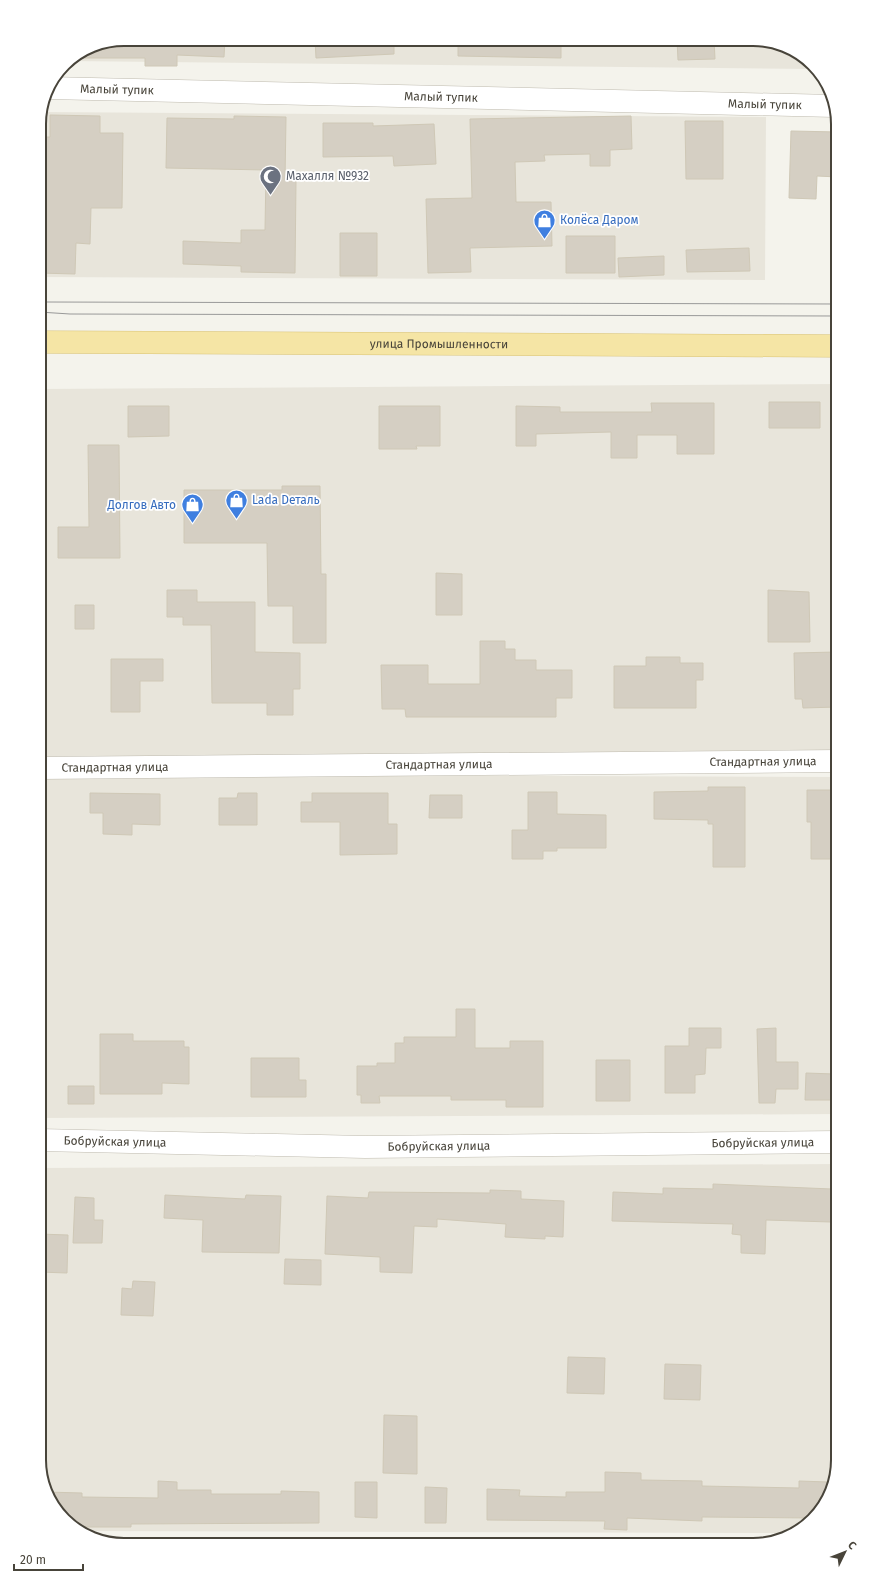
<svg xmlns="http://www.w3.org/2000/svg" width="877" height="1584" font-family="'Fira Sans',sans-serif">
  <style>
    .residential { fill: #e8e5db }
    .building { fill: #d5cfc3; stroke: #cfc8b6 }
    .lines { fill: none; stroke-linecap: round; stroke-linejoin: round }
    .minor-casing { stroke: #bfbbaf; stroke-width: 23 }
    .major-casing { stroke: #d9c376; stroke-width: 23 }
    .minor { stroke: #fff; stroke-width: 22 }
    .major { stroke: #f5e5a5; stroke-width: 22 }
    .tram { stroke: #999; stroke-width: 1 }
    .labels { text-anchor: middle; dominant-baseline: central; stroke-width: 3.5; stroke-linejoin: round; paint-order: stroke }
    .street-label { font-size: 12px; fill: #48443a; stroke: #fff }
    .worship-label { font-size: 12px; fill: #5b616d; stroke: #fff; text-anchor: start }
    .shop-label { font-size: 12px; fill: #366cbe; stroke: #fff; text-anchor: start }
    .rim { fill: none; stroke: #48443a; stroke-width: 2 }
  </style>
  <rect width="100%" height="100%" fill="#f4f3ec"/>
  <path class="residential" d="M 125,39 L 758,39 L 804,57 L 814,69 L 69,61 L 92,45 Z
    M 41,112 L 766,117 L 765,280 L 39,277 L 39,119 Z
    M 838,384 L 838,750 L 39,760 L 39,389 Z
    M 39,774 L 838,777 L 838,1114 L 39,1118 Z
    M 838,1164 L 838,1460 L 823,1507 L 792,1533 L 80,1531 L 77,1530 L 46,1492 L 39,1459 L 39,1168 Z"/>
  <path class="building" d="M 124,39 L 225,39 L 224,57 L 177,55 L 177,66 L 145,66 L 145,58 L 75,58 L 92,45 Z
    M 315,39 L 394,39 L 394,54 L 316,58 Z
    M 458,39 L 561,39 L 561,58 L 458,56 Z
    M 677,39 L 714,39 L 715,59 L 678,60 Z
    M 50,115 L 100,116 L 100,133 L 123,133 L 122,208 L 91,208 L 90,244 L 76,243 L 75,274 L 39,273 L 39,137 L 50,137 Z
    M 234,116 L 286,117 L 285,180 L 296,181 L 295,273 L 241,272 L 241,266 L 183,264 L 183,241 L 241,243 L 241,230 L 265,230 L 266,170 L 166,168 L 167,118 L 234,119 Z
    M 631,116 L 632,149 L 610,150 L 610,166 L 590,166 L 590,154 L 544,155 L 545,161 L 515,162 L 516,202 L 551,202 L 552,246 L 470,248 L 471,272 L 428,273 L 426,199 L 472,198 L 470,119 Z
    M 685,121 L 723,121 L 723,179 L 686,179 Z
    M 323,123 L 373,123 L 373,126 L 434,124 L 436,164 L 394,166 L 393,156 L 323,157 Z
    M 791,131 L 838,132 L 838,177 L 817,176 L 816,199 L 789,198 Z
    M 340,233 L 377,233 L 377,276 L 340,276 Z
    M 566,236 L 615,236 L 615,273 L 566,273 Z
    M 749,248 L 750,271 L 687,272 L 686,250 Z
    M 664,256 L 664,275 L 619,277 L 618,258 Z
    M 769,402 L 820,402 L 820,428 L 769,428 Z
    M 651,403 L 714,403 L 714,454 L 677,454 L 677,435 L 637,435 L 637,458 L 611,458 L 611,432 L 536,434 L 536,446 L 516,446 L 516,406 L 560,407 L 560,412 L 652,412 Z
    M 128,406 L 169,406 L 169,436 L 128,437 Z
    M 379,406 L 440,406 L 440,446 L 416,446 L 417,449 L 379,449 Z
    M 88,445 L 119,445 L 120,558 L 58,558 L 58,527 L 89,527 Z
    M 282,486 L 320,486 L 321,574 L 326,574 L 326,643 L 293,643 L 293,606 L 268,606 L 267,543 L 184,543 L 184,490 L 282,490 Z
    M 436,573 L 462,574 L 462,615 L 436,615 Z
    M 167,590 L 197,590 L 197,602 L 255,602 L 255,652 L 300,653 L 300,689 L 293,689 L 293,715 L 267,715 L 267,703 L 212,703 L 211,625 L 183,625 L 183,617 L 167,617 Z
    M 768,590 L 809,592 L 810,642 L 768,642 Z
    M 75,605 L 94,605 L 94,629 L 75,629 Z
    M 480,641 L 505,641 L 505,649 L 515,649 L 515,660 L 536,660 L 536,670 L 572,670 L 572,698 L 556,698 L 556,717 L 406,717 L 405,709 L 382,709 L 381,665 L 428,665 L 428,684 L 480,684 Z
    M 836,652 L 837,707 L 803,708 L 802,699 L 795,699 L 794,653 Z
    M 646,657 L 680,657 L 680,663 L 703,663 L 703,680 L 696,680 L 696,708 L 614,708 L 614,666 L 646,666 Z
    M 111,659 L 163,659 L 163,681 L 140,681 L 140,712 L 111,712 Z
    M 708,787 L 745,787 L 745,867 L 713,867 L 713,824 L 708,824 L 708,820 L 654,819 L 654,792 L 708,791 Z
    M 807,790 L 836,790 L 835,859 L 811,859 L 811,822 L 807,822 Z
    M 528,792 L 557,792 L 557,814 L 606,815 L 606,848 L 557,848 L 557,851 L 543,851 L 543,859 L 512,859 L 512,830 L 528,830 Z
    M 90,793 L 160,794 L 160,825 L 132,824 L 132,835 L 103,834 L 103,813 L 90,813 Z
    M 238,793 L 257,793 L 257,825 L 219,825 L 219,798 L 237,798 Z
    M 312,793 L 388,793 L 388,824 L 397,824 L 397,854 L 340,855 L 340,822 L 301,822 L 301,802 L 312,802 Z
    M 430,795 L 462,795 L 462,818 L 429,818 Z
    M 456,1009 L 475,1009 L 475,1048 L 510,1048 L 510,1041 L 543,1041 L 543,1107 L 506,1107 L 506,1100 L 451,1100 L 451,1096 L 379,1096 L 380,1103 L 361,1103 L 361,1095 L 357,1095 L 357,1066 L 377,1066 L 377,1063 L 395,1063 L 395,1043 L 404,1043 L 404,1037 L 456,1037 Z
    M 689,1028 L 721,1028 L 721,1048 L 706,1048 L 705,1074 L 695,1075 L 695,1093 L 665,1093 L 665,1046 L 689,1046 Z
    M 776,1028 L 776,1062 L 798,1062 L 798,1089 L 776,1089 L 775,1103 L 759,1103 L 757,1029 Z
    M 100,1034 L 133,1034 L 133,1041 L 184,1041 L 184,1047 L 189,1047 L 189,1084 L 162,1083 L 162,1094 L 100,1094 Z
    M 251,1058 L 299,1058 L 299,1080 L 306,1080 L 306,1097 L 251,1097 Z
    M 596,1060 L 630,1060 L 630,1101 L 596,1101 Z
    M 806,1073 L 834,1074 L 833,1100 L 805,1100 Z
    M 68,1086 L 94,1086 L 94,1104 L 68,1104 Z
    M 713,1184 L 832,1189 L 831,1222 L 766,1220 L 765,1254 L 741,1253 L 741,1235 L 732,1234 L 733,1224 L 612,1221 L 613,1192 L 663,1194 L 663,1188 L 713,1189 Z
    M 490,1190 L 521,1191 L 521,1199 L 564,1201 L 563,1237 L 545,1236 L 545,1239 L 505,1237 L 506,1224 L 437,1219 L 437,1227 L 414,1226 L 412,1273 L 380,1272 L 380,1257 L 325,1254 L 327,1196 L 368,1198 L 369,1192 L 490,1193 Z
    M 165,1195 L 245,1199 L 246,1195 L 281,1196 L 279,1253 L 202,1252 L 203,1220 L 164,1218 Z
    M 75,1197 L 94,1198 L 94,1220 L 103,1220 L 102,1243 L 73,1243 Z
    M 39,1234 L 68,1235 L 67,1273 L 39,1272 Z
    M 285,1259 L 321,1260 L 321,1285 L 284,1284 Z
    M 133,1281 L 155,1282 L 153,1316 L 121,1315 L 122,1288 L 132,1289 Z
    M 568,1357 L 605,1358 L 604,1394 L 567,1393 Z
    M 665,1364 L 701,1365 L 700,1400 L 664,1399 Z
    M 384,1415 L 417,1416 L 417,1474 L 383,1473 Z
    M 605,1472 L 641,1473 L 641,1480 L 702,1481 L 702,1486 L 799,1488 L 799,1481 L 828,1482 L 828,1491 L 823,1507 L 811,1518 L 702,1517 L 702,1521 L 627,1518 L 627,1530 L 604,1529 L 605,1521 L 487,1520 L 487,1489 L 520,1490 L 519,1496 L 566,1497 L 566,1492 L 605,1492 Z
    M 158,1481 L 177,1482 L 177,1490 L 211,1490 L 211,1494 L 281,1494 L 281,1491 L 319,1492 L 319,1523 L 131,1524 L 131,1527 L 74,1527 L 46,1492 L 82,1493 L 82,1497 L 158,1498 Z
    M 355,1482 L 377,1482 L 377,1518 L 355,1517 Z
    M 425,1487 L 447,1488 L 446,1523 L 425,1523 Z"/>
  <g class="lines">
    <defs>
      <g id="minor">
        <path id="s1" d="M 48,88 L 834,106"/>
        <path id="s2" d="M 39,768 L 838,761"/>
        <path id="s3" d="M 39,1140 L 365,1147 L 838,1142"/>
      </g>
      <g id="major">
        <path id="s4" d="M 39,342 L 838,346"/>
      </g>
    </defs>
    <use href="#minor" class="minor-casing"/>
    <use href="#major" class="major-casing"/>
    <use href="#minor" class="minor"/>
    <use href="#major" class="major"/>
    <path class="tram" d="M 39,302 L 838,304
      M 39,312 L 70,314 L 838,316"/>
  </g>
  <defs>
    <symbol id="mosque-pin" viewBox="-11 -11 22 30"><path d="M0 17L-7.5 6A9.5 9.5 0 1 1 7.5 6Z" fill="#6b7280" stroke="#fff"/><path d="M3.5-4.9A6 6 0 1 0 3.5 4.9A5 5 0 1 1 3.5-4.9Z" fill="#fff"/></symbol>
    <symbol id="shop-pin" viewBox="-11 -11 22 30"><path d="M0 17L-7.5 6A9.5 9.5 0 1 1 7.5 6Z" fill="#3f7fe0" stroke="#fff"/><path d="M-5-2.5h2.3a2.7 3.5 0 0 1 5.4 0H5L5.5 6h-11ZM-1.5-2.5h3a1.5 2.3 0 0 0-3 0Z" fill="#fff"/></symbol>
  </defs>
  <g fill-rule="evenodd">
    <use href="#mosque-pin" x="258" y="164" width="25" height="34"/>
    <use href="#shop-pin" x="532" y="208" width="25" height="34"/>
    <use href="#shop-pin" x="224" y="488" width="25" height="34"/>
    <use href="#shop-pin" x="180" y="492" width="25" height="34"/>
  </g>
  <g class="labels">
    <g class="street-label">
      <text stroke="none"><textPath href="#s1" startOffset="69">Малый тупик</textPath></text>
      <text stroke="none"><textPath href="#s1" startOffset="393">Малый тупик</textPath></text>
      <text stroke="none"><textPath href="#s1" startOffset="717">Малый тупик</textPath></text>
      <text stroke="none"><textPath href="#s4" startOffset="400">улица Промышленности</textPath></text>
      <text stroke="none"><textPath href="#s2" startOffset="724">Стандартная улица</textPath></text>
      <text stroke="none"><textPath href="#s2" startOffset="400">Стандартная улица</textPath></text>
      <text stroke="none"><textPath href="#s2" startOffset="76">Стандартная улица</textPath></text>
      <text stroke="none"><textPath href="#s3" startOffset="76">Бобруйская улица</textPath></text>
      <text stroke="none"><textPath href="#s3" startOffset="724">Бобруйская улица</textPath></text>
      <text stroke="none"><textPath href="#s3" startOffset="400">Бобруйская улица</textPath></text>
    </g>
    <g class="worship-label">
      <text x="286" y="176">Махалля №932</text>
    </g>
    <g class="shop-label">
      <text x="560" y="220">Колёса Даром</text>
      <text x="252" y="500">Lada Dеталь</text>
      <text x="176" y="505" text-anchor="end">Долгов Авто</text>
    </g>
  </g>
  <path d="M0 0H877V1584H0ZM124 46H753A78 78 0 0 1 831 124V1460A78 78 0 0 1 753 1538H124A78 78 0 0 1 46 1460V124A78 78 0 0 1 124 46Z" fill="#fff" fill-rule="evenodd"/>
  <path class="rim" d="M124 46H753A78 78 0 0 1 831 124V1460A78 78 0 0 1 753 1538H124A78 78 0 0 1 46 1460V124A78 78 0 0 1 124 46Z"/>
  <g transform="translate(845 1552) rotate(47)" stroke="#ffffff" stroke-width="3" paint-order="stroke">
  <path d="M0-3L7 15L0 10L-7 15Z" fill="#48443a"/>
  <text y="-6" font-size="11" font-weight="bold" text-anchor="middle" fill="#48443a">С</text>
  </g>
  <path d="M14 1564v6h69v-6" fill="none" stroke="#48443a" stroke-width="2"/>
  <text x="20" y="1564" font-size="12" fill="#48443a" stroke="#ffffff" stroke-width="3" paint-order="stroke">20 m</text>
</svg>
